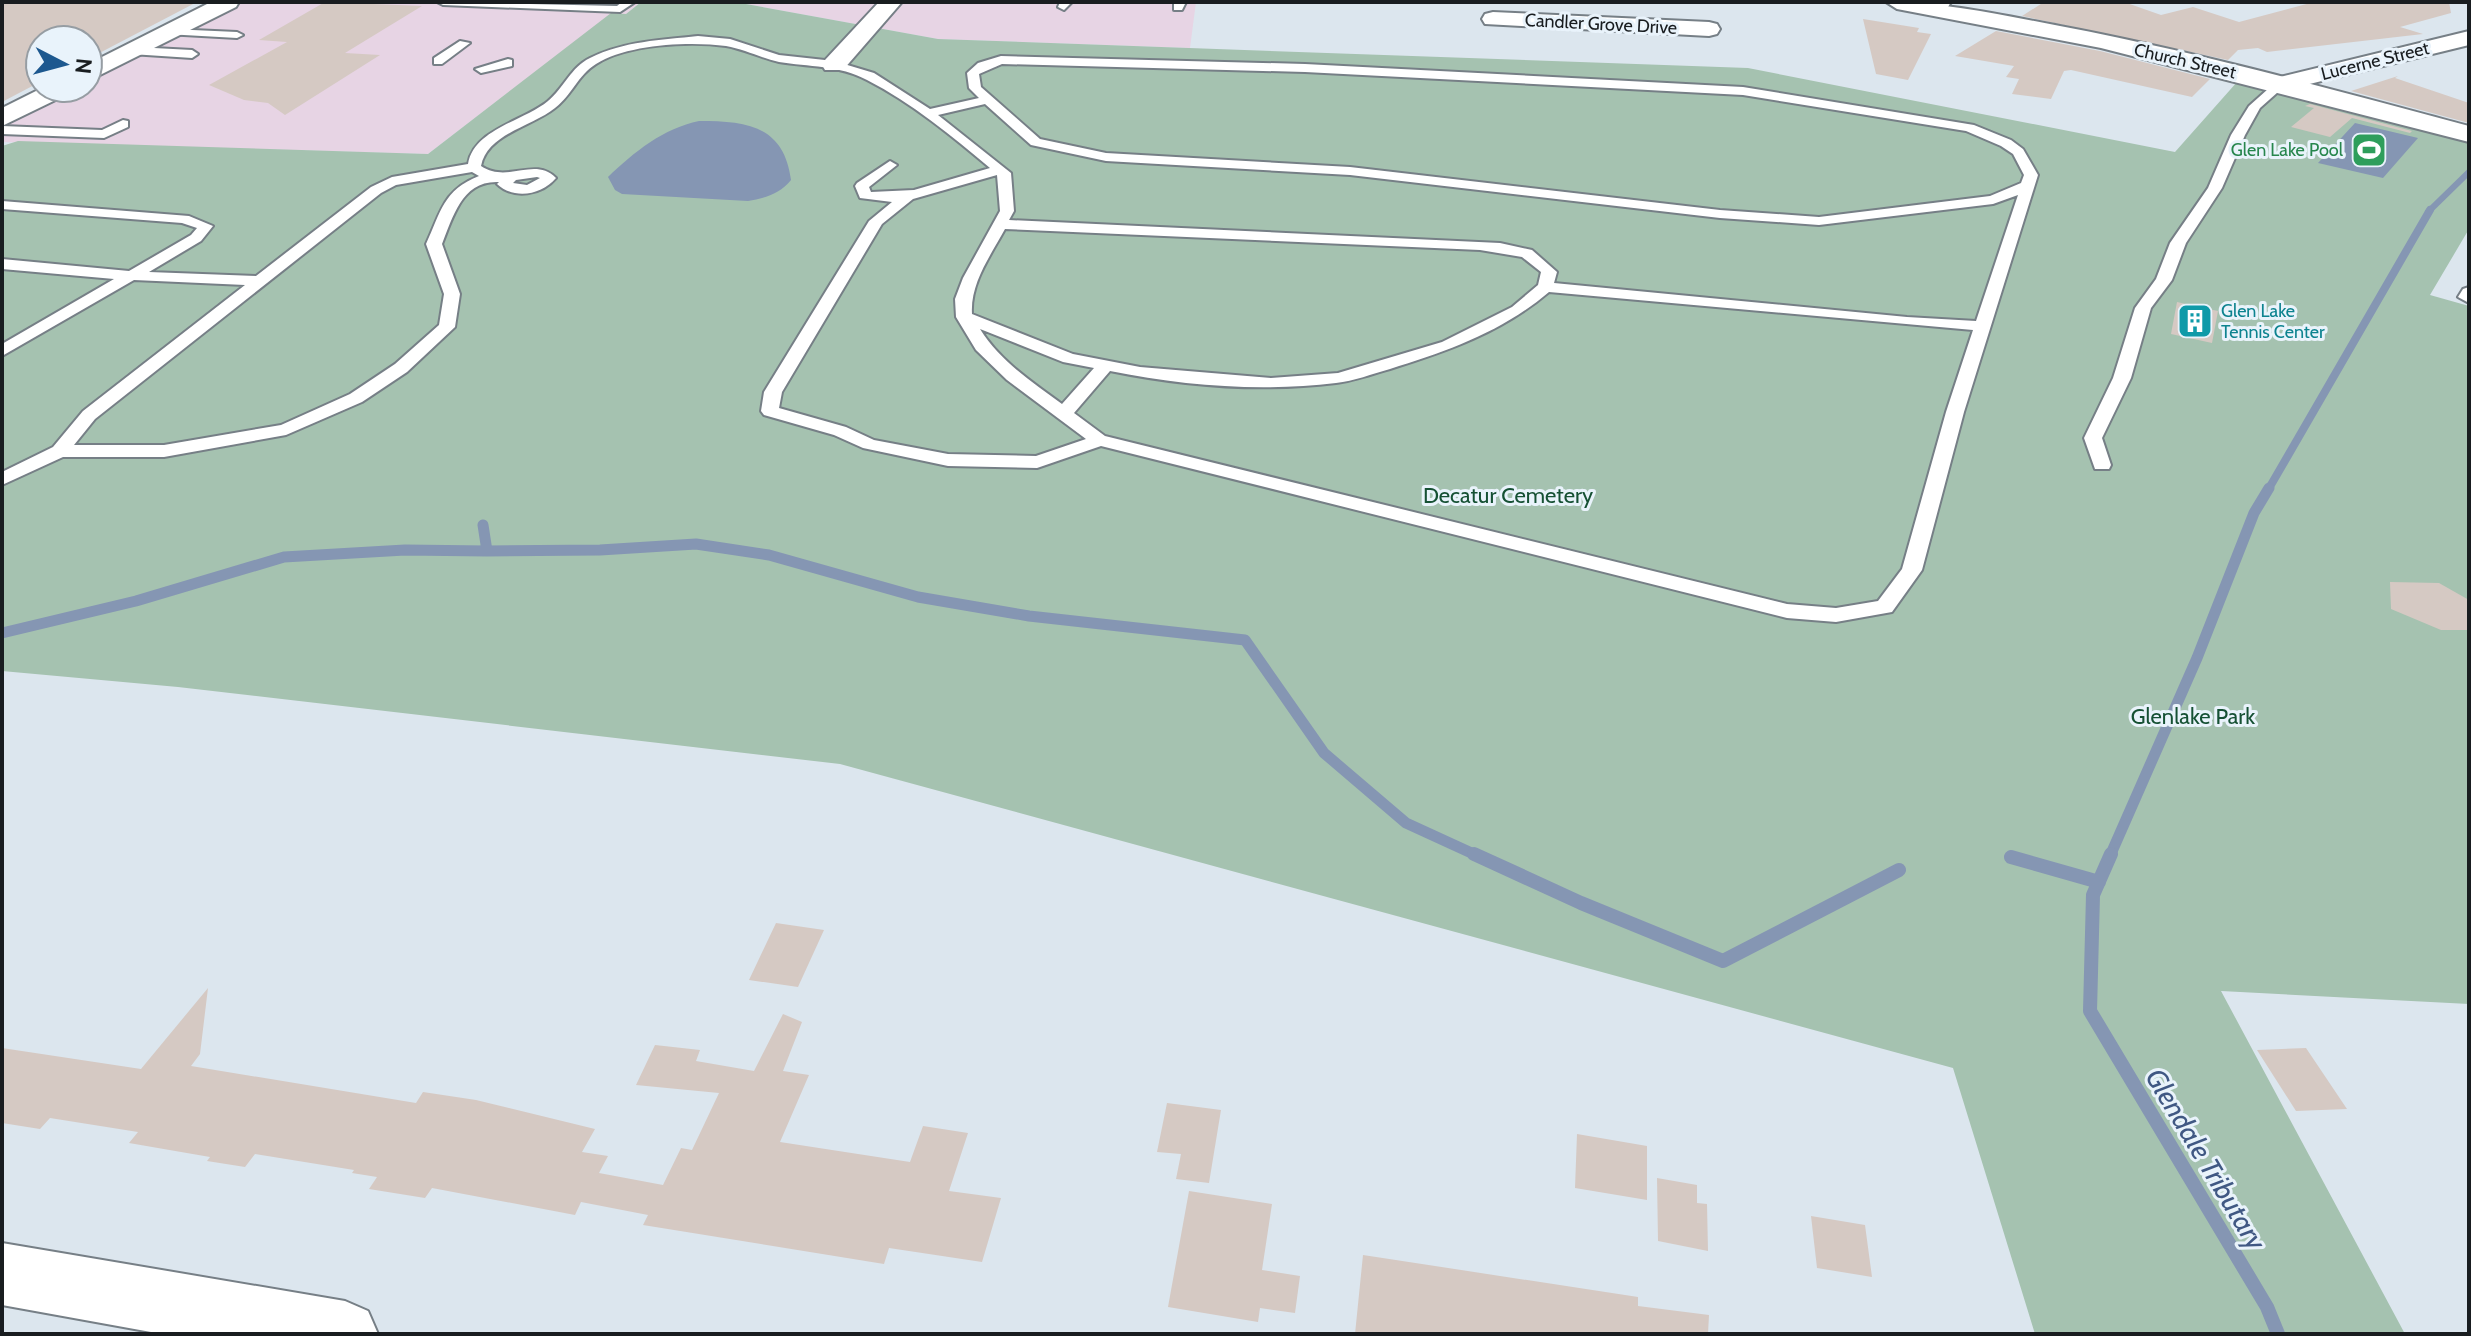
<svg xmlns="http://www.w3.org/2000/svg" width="2471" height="1336" font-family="Cabin,sans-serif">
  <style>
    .commercial { fill: #e7d4e4 }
    .green { fill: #a5c2b0 }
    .water { fill: #8596b3 }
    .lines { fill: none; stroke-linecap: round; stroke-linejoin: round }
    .stream-far3 { stroke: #8596b3; stroke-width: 6 }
    .stream-far2 { stroke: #8596b3; stroke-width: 8 }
    .stream-far1 { stroke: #8596b3; stroke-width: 11 }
    .stream { stroke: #8596b3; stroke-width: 14 }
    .building { fill: #d5c9c3 }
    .lane-casing { stroke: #767f86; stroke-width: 4 }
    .street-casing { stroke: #767f86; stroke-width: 4 }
    .secondary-casing { stroke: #767f86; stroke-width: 4 }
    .lane { fill: #fff; fill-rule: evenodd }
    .street { fill: #fff; fill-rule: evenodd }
    .secondary { fill: #fff; fill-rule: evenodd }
    .labels { text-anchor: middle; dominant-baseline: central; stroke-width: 6; stroke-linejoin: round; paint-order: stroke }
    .far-street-label { font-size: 18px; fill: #191d20; stroke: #e9f3fb }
    .far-leisure-label { font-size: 18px; fill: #27864d; stroke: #e9f3fb; text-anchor: end }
    .far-culture-label { font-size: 18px; fill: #0d838f; stroke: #e9f3fb; text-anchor: start }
    .park-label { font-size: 22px; fill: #165134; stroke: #e9f3fb }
    .near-water-label { font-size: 28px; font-style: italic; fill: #405883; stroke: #e9f3fb }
  </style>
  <rect width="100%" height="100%" fill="#dce6ee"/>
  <path class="commercial" d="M 229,2 L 641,2 L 626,14 L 611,14 L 428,154 L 2,142 L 2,120 L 63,88 L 88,88 L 88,75 Z
    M 735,2 L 1196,2 L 1190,48 L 938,39 Z"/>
  <path class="green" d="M 641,2 L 735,2 L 938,39 L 1748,68 L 2175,152 L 2245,73 L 2469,134 L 2469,229 L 2430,295 L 2469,306 L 2469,1004 L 2221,991 L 2405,1334 L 2035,1334 L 1953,1068 L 840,764 L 178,687 L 2,671 L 2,146 L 18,141 L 428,154 L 611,13 L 626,14 Z"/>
  <path class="water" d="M 699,121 C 746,121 784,125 791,180 C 780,194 765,198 748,201 L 622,194 L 615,190 L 608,177 C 634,152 664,128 699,121 Z
    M 2355,123 L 2418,138 L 2383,178 L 2318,163 Z"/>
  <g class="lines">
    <path class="stream-far3" d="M 2428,212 L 2469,172"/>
    <path class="stream-far2" d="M 2268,490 L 2430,210"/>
    <path class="stream-far1" d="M 483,525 L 487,551 L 600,550 L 696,544 L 769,555 L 918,597 L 1029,616 L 1245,640 L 1324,753 L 1406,823 L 1478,856
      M 2,633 L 136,601 L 284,557 L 405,550 L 487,551
      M 2110,856 L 2197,658 L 2254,513 L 2269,488"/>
    <path class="stream" d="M 1474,854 L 1581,903 L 1723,961 L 1899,870
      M 2111,854 L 2093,895 L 2090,1011 L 2267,1307 L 2278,1334
      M 2011,857 L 2099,882"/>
  </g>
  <path class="building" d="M 2,2 L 197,2 L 88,59 L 88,40 L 40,40 L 40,82 L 2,102 Z
    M 325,2 L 422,6 L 345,53 L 380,55 L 285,115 L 268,103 L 244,100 L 209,85 L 287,42 L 259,40 Z
    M 2044,2 L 2124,2 L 2161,15 L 2193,7 L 2239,22 L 2314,2 L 2449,2 L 2451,13 L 2400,27 L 2423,34 L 2267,52 L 2258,48 L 2238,50 L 2228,60 L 2022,16 Z
    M 1863,19 L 1919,28 L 1917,32 L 1931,34 L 1908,80 L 1876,74 Z
    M 1996,31 L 2100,51 L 2210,79 L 2192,97 L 2071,70 L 2064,71 L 2051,99 L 2012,94 L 2019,79 L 2006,77 L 2014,66 L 1955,56 Z
    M 2398,76 L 2395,78 L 2469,103 L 2469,123 L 2351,91 Z
    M 2310,104 L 2412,131 L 2410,133 L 2352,118 L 2330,137 L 2291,127 L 2314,108 L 2305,106 Z
    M 2177,302 L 2218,311 L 2212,343 L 2171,334 Z
    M 2390,582 L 2439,583 L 2469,600 L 2469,630 L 2441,630 L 2391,609 Z
    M 776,923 L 824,930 L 798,987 L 749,980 Z
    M 208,988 L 200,1054 L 191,1066 L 416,1103 L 423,1092 L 476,1100 L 595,1129 L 582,1152 L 608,1156 L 599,1173 L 663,1185 L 681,1148 L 692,1150 L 719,1093 L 636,1085 L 655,1045 L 700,1050 L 696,1061 L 754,1071 L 783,1014 L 802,1022 L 783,1071 L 809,1075 L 780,1142 L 910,1162 L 923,1126 L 968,1133 L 949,1191 L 1001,1198 L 982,1262 L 889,1248 L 884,1264 L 643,1225 L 648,1215 L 581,1202 L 575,1215 L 432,1188 L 425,1198 L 369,1189 L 377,1177 L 352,1173 L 354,1170 L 255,1154 L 245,1167 L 207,1161 L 210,1157 L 129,1143 L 138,1132 L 50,1118 L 40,1129 L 2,1123 L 2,1048 L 141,1069 Z
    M 2306,1048 L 2347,1109 L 2296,1111 L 2257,1050 Z
    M 1167,1103 L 1221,1110 L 1209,1183 L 1176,1179 L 1181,1154 L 1157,1152 Z
    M 1577,1134 L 1647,1146 L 1647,1200 L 1575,1188 Z
    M 1657,1178 L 1697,1185 L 1697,1203 L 1707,1204 L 1708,1251 L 1658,1241 Z
    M 1189,1191 L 1272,1204 L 1262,1270 L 1300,1276 L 1295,1313 L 1260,1308 L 1258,1322 L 1168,1307 Z
    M 1811,1216 L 1865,1225 L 1872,1277 L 1817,1268 Z
    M 1363,1255 L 1638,1297 L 1638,1306 L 1709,1315 L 1708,1334 L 1355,1334 Z"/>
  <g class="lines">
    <defs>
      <path id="lane" d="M 437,2 L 617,6 L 622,2 L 635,2 L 620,12 L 443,5 Z
        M 1060,2 L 1072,2 L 1064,10 L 1058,7 Z
        M 1174,2 L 1186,2 L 1182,10 L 1174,10 Z
        M 170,29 L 237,32 L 243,35 L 237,38 L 166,34 L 166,30 Z
        M 698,36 L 730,39 L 779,55 L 834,61 L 874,73 L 930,109 L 979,98 L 969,88 L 967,73 L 978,63 L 1001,56 L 1305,64 L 1743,87 L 1974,125 L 2011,140 L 2023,149 L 2038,175 L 1964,412 L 1922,570 L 1892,612 L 1836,622 L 1787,618 L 1101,446 L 1037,468 L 948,466 L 863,448 L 834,435 L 764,415 L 761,411 L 764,392 L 869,221 L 892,202 L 860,198 L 855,186 L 857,183 L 890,161 L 897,165 L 869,187 L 871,192 L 914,190 L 990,168 C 952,136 912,103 867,80 C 840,65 808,67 779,62 C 761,58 744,49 726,46 C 690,41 627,44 596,64 C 578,75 572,95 555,108 C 533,126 487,134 481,166 C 508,184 534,156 556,178 C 542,195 514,200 497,184 L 499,182 C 462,180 453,217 442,244 L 460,294 L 455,327 L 407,372 L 362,402 L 286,435 L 164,457 L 63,457 L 2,485 L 2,472 L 53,447 L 83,411 L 245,285 L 134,280 L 2,356 L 2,344 L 114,279 L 2,269 L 2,259 L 129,271 L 191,235 L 197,228 L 182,223 L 2,209 L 2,201 L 189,216 L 213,226 L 201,241 L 149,272 L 256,276 L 371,187 L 392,177 L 468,164 C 474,129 524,121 548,101 C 564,88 571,67 590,58 C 624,41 661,40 698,36 ZM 1002,64 L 1305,72 L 1743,95 L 1966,131 L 2001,146 L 2013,154 L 2024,175 L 2021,183 L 1990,196 L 1819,217 L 1720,210 L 1350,167 L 1106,153 L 1040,139 L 981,87 L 979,74 ZM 985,104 L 1031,145 L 1106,161 L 1350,175 L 1720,218 L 1819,225 L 1993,204 L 2018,195 L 1976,321 L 1907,317 L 1554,283 L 1557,272 L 1532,250 L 1500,243 L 1009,220 L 1014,211 L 1011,173 L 938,115 ZM 472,172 L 479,176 C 443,190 441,212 426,244 L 444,294 L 439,325 L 395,364 L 350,394 L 281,425 L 164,445 L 74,445 L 95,419 L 381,193 L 396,185 ZM 997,175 L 1000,211 L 963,278 L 955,299 L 956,317 L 976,350 L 1007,380 L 1086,439 L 1036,456 L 948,454 L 874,440 L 846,427 L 779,408 L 782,392 L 882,224 L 913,199 ZM 537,177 L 540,178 L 527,185 L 513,183 L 516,180 ZM 1005,229 L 1480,250 L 1522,257 L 1541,272 L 1538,285 L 1512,307 L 1442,342 L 1338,373 L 1271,378 L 1140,367 L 1073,354 L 972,314 C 970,283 991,255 1005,229 ZM 1549,292 L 1973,330 L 1946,412 L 1902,569 L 1878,601 L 1836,608 L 1787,604 L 1105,436 L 1074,413 L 1110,371 C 1183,386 1262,392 1336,383 C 1354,381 1372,374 1390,369 C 1448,351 1502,332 1549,292 ZM 980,329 L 1063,362 L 1094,368 L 1062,404 C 1032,382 1000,361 980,329 Z
        M 460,41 L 470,43 L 442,64 L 434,64 L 434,58 Z
        M 135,47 L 192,50 L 198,54 L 192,58 L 131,54 L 131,48 Z
        M 508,59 L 512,60 L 512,66 L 481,73 L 475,69 Z
        M 2277,81 L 2287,84 L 2260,108 L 2245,135 L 2222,188 L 2186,243 L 2172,280 L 2151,308 L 2131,378 L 2102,438 L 2111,465 L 2109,469 L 2095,469 L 2084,438 L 2113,378 L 2135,308 L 2156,279 L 2170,243 L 2208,188 L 2231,135 L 2249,106 Z
        M 123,120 L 128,121 L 128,127 L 104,138 L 2,134 L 2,126 L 102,130 Z
        M 2469,287 L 2469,303 L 2458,297 L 2463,289 Z"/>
      <path id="street" d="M 879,2 L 902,2 L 843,70 L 825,70 L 822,65 L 825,60 Z
        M 1916,2 L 1951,2 L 1948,7 L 1924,13 L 1916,11 L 1913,6 Z
        M 1493,12 L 1709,22 L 1717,24 L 1720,29 L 1717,34 L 1709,36 L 1485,24 L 1482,19 L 1485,14 Z
        M 2469,31 L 2469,45 L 2281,91 L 2272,89 L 2269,84 L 2272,79 Z
        M 2,1243 L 345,1301 L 368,1311 L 378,1334 L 162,1334 L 2,1305 Z"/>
      <path id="secondary" d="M 211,2 L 239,2 L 236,7 L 88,81 L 88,64 Z
        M 1886,2 C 1945,2 2002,15 2060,26 C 2198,52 2334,90 2469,126 L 2469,142 L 2101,48 L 1897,9 Z
        M 42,88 L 73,88 L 70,93 L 2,126 L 2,108 Z"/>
    </defs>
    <use href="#lane" class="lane-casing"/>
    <use href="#street" class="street-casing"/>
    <use href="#secondary" class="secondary-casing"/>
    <use href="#lane" class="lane"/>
    <use href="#street" class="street"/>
    <use href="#secondary" class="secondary"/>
  </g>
  <defs>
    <symbol id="stadium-square" viewBox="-11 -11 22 22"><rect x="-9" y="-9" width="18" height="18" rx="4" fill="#2e9e5b" stroke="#e9f3fb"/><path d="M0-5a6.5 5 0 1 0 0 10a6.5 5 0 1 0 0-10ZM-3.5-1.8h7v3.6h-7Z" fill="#fff"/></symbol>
    <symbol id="building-square" viewBox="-11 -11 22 22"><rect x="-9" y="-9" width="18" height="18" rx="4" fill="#0f9aa8" stroke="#e9f3fb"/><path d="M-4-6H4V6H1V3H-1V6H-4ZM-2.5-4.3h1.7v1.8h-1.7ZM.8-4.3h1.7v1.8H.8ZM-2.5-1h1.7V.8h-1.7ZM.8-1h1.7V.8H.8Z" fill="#fff"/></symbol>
  </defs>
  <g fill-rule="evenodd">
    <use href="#stadium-square" x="2349" y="130" width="40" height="40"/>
    <use href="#building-square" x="2175" y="301" width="40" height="40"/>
  </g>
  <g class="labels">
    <g class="far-street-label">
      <text transform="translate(1601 24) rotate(3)">Candler Grove Drive</text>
      <text transform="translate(2185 61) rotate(13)">Church Street</text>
      <text transform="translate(2375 61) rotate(-14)">Lucerne Street</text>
    </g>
    <g class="far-leisure-label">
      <text x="2343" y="150">Glen Lake Pool</text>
    </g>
    <g class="far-culture-label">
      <text x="2221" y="311">Glen Lake<tspan x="2221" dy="21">Tennis Center</tspan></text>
    </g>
    <g class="park-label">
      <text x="1508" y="495">Decatur Cemetery</text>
      <text x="2193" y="716">Glenlake Park</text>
    </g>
    <g class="near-water-label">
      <text transform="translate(2206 1159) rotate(59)">Glendale Tributary</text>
    </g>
  </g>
  <rect width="2471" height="1336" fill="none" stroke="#191d20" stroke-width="8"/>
  <g transform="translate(64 64) rotate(96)"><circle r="38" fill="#e9f3fb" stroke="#969da3" stroke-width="2"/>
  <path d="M0-6L14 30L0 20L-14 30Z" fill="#1d588f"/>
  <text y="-12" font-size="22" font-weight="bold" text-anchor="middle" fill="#191d20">N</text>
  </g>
</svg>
